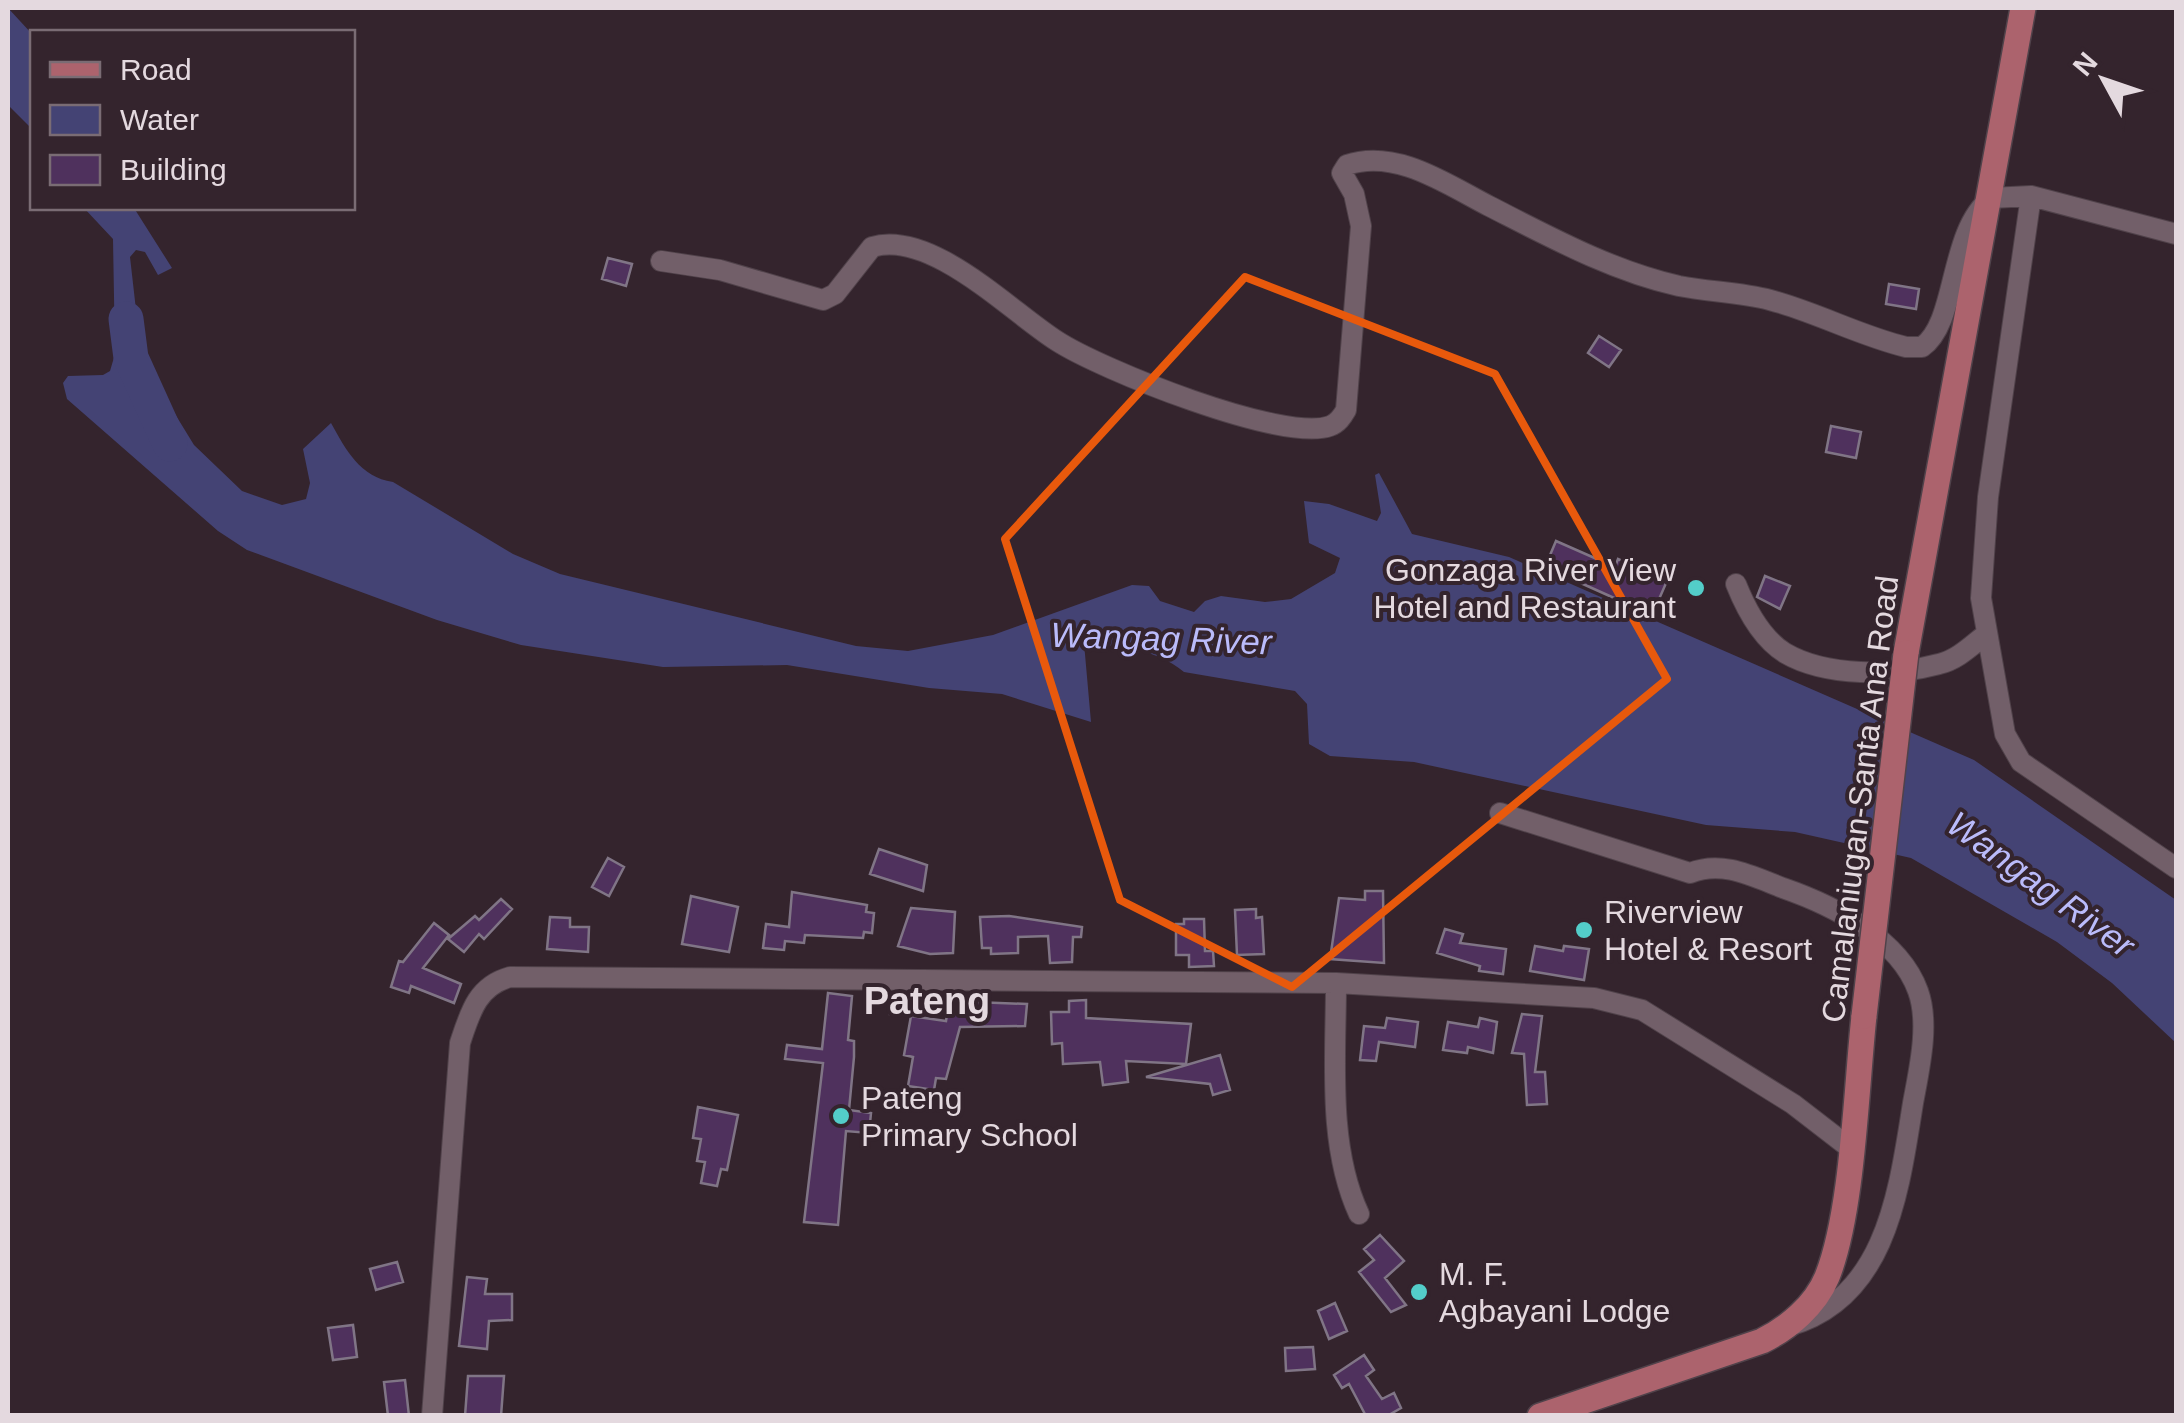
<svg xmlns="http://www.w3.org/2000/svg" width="2184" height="1423" font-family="Arial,sans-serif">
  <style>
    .water { fill: #444374 }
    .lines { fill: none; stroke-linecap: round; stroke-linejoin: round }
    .river { stroke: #444374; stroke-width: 35 }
    .building { fill: #4f315d; stroke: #807586; stroke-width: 2.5 }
    .minor-casing { stroke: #50424a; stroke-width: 22 }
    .major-casing { stroke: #50424a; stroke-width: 28 }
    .minor { stroke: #725f69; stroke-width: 20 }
    .major { stroke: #ac636d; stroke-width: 25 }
    .major-bridge-casing { stroke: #50424a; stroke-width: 28; stroke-linecap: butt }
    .major-bridge { stroke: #ac636d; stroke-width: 25 }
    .marked { fill: none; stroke: #e8590c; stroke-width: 8; stroke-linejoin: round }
    .poi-dot { fill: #53cdc9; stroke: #34242d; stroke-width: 4 }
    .labels { text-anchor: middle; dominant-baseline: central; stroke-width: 8; stroke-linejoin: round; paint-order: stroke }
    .poi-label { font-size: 32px; fill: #e4d9df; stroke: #34242d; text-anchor: start }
    .street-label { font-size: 32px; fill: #e4d9df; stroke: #34242d }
    .water-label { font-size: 35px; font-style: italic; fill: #babbfa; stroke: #34242d }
    .quarter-label { font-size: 38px; font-weight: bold; fill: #e4d9df; stroke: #34242d }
  </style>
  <rect width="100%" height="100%" fill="#34242d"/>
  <path class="water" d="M 8,8 L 32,34 L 32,129 L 8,105 Z
    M 84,208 L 134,208 L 172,268 L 158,275 L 145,252 L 136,250 L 130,257 L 141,354 L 128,375 L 133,392 L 175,414 L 194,445 L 242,491 L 282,505 L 306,499 L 310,483 L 303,449 L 331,423 C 346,450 360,477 393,482 L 513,554 L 560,574 L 856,646 L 908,651 L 993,635 L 1132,585 L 1149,586 L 1160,601 L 1194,612 L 1205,601 L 1221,596 L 1265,602 L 1291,599 L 1335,573 L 1340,558 L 1309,543 L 1304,501 L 1329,504 L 1377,521 L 1381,513 L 1375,475 L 1379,473 L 1412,534 L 1509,557 L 1974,760 L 2176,900 L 2176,1043 L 2112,983 L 2057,942 L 1911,858 L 1795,832 L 1706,825 L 1414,762 L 1330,756 L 1309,744 L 1307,704 L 1295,691 L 1184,672 C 1155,648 1121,647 1084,643 L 1091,722 L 1002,694 L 929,688 L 787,665 L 663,667 L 521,645 L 437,620 L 247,550 L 218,531 L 67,399 L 63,383 L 68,376 L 103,375 L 110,371 L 115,354 L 113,239 Z"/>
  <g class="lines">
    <path class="river" d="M 126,319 L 131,358 L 170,444"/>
  </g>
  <path class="building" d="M 608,258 L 632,264 L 626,286 L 602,279 Z
    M 1889,284 L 1919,289 L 1916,309 L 1886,304 Z
    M 1599,336 L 1621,350 L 1609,367 L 1588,353 Z
    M 1831,426 L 1861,432 L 1856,458 L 1826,452 Z
    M 1556,541 L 1615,567 L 1618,559 L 1667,581 L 1652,615 L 1545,567 Z
    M 1765,576 L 1790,586 L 1780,609 L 1757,597 Z
    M 879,849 L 927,865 L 923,891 L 870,874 Z
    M 608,858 L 624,867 L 609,896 L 592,887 Z
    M 1365,891 L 1383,891 L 1384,963 L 1330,959 L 1339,898 L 1365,900 Z
    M 792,892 L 867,905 L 866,912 L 874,913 L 872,933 L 864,932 L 863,938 L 805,935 L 804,943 L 785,941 L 784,950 L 763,948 L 766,924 L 789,927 Z
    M 691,896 L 738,907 L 729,952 L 682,944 Z
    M 501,899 L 512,909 L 484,939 L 479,934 L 464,952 L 448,939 L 475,916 L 479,920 Z
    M 911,908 L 955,912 L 953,953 L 930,954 L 898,946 Z
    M 1256,909 L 1256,918 L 1262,917 L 1264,954 L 1237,955 L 1235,910 Z
    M 1009,916 L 1082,927 L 1081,937 L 1073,937 L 1072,962 L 1050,963 L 1048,936 L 1018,937 L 1018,953 L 991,954 L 991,948 L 982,948 L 980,917 Z
    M 550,917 L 570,918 L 570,927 L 589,927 L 588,952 L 547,949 Z
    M 1184,919 L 1204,919 L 1205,951 L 1213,951 L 1214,966 L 1189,967 L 1189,955 L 1176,955 L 1176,924 L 1184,924 Z
    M 434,923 L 449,935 L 423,968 L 461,984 L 454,1003 L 411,986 L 409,993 L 391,987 L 399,961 L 403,962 Z
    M 1445,929 L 1463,934 L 1460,943 L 1506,949 L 1503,974 L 1479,971 L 1480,966 L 1437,953 Z
    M 1535,946 L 1563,951 L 1564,946 L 1589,949 L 1584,980 L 1530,971 Z
    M 828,993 L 852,996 L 848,1040 L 854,1041 L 854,1057 L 849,1110 L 871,1113 L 869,1133 L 846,1131 L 838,1225 L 804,1222 L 823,1063 L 785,1059 L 787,1045 L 822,1049 Z
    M 891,994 L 918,994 L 918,1015 L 890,1014 Z
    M 1086,1000 L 1086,1018 L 1191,1024 L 1186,1064 L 1126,1061 L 1128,1082 L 1103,1085 L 1100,1062 L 1063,1064 L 1062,1043 L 1052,1044 L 1051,1012 L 1069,1012 L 1069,1001 Z
    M 949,1001 L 1027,1004 L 1025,1026 L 960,1027 L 946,1079 L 936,1078 L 934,1090 L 908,1086 L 913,1057 L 904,1055 L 911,1016 L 946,1021 Z
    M 1522,1014 L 1542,1016 L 1535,1072 L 1545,1072 L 1547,1104 L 1527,1105 L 1524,1054 L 1512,1053 Z
    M 1387,1018 L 1418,1022 L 1415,1047 L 1379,1042 L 1376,1061 L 1360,1060 L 1364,1026 L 1385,1028 Z
    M 1480,1018 L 1497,1022 L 1493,1053 L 1468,1047 L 1467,1053 L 1443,1050 L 1448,1022 L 1478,1027 Z
    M 1220,1055 L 1230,1090 L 1213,1095 L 1210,1084 L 1146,1077 Z
    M 698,1107 L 738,1115 L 727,1170 L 721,1169 L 717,1186 L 701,1183 L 705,1162 L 697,1161 L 701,1139 L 693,1138 Z
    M 1380,1235 L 1404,1261 L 1385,1278 L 1406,1305 L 1391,1312 L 1359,1272 L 1374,1260 L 1364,1249 Z
    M 397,1262 L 403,1282 L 376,1290 L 370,1269 Z
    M 467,1277 L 487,1279 L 485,1294 L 512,1294 L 512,1320 L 489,1321 L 487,1349 L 459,1346 Z
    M 1335,1303 L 1347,1331 L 1329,1339 L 1318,1311 Z
    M 353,1325 L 357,1357 L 333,1360 L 328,1328 Z
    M 1313,1347 L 1315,1369 L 1286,1371 L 1285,1348 Z
    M 1364,1355 L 1374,1370 L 1366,1376 L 1382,1399 L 1394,1393 L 1401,1408 L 1387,1416 L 1366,1416 L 1349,1384 L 1342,1388 L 1334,1375 Z
    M 468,1376 L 504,1376 L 501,1416 L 465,1416 Z
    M 405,1380 L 409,1416 L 388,1416 L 384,1382 Z"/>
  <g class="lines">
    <defs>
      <path id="minor" d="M 2031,196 L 1988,497 L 1981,598 L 2005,734 L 2021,762 L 2176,868
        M 661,261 L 720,270 L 823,300 L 835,294 L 872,247 C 931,229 1011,312 1057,341 C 1100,369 1283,443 1330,426 C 1338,423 1342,417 1346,410 L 1361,226 L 1354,194 L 1342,173 L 1347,165 C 1396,148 1448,185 1489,206 C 1550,237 1612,271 1679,286 C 1709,292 1740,292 1770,300 C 1816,312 1860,336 1906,347 L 1922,347 C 1958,322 1948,232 1991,198 L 2031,196 L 2176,234
        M 1736,584 C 1746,609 1761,638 1785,653 C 1826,677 1894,676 1939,664 C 1957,660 1971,646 1985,635
        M 1500,813 L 1690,873 C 1722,860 1752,876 1783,888 C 1832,905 1899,938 1918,991 C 1930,1024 1919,1070 1913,1103 C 1899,1190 1887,1298 1789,1326
        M 1336,983 C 1336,1058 1327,1145 1359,1214
        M 432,1416 L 460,1043 C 470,1013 477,986 510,977 L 1336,983 L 1594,998 L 1642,1010 L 1793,1104 L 1850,1148"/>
      <path id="major" d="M 1906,653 L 2023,8
        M 1540,1416 L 1762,1341 C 1788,1328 1815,1306 1827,1277 C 1853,1212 1856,1089 1864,1016"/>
    </defs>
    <use href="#minor" class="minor-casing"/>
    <use href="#major" class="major-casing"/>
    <use href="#minor" class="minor"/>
    <use href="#major" class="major"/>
    <defs>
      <path id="major-bridge" d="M 1864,1016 L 1906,653"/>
    </defs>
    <use href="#major-bridge" class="major-bridge-casing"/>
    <use href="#major-bridge" class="major-bridge"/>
  </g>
  <path class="marked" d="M 1245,277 L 1495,374 L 1667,679 L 1292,987 L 1120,900 L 1005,539 Z"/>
  <g class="poi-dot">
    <circle cx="1696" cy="588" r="10"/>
    <circle cx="1584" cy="930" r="10"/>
    <circle cx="841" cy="1116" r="10"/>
    <circle cx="1419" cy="1292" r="10"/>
  </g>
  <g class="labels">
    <g class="poi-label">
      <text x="1676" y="570" text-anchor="end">Gonzaga River View<tspan x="1676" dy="37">Hotel and Restaurant</tspan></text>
      <text x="1604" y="912">Riverview<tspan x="1604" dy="37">Hotel &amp; Resort</tspan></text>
      <text x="861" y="1098">Pateng<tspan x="861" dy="37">Primary School</tspan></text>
      <text x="1439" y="1274">M. F.<tspan x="1439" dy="37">Agbayani Lodge</tspan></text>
    </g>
    <g class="street-label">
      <text transform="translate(1860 799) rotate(-83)">Camalaniugan-Santa Ana Road</text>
    </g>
    <g class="water-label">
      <text transform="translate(1161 638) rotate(2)">Wangag River</text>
      <text transform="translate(2041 884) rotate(36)">Wangag River</text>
    </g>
    <g class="quarter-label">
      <text x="927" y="1001">Pateng</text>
    </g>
  </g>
  <rect width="2184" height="1423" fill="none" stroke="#e4d9df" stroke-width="20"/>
  <rect x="30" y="30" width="325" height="180" fill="#34242d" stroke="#7a6c74" stroke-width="2.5"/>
  <rect x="50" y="62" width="50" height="15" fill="#ac636d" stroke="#7a6c74" stroke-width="2.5"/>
  <text x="120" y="80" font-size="30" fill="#e4d9df">Road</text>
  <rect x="50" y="105" width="50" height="30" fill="#444374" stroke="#7a6c74" stroke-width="2.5"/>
  <text x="120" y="130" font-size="30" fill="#e4d9df">Water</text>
  <rect x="50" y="155" width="50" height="30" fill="#4f315d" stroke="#7a6c74" stroke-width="2.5"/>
  <text x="120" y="180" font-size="30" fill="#e4d9df">Building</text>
  <g transform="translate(2104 80) rotate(310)" stroke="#34242d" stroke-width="8" paint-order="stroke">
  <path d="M0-8L18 38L0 25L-18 38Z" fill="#e4d9df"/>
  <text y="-15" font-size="28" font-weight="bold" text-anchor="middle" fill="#e4d9df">N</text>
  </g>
</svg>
